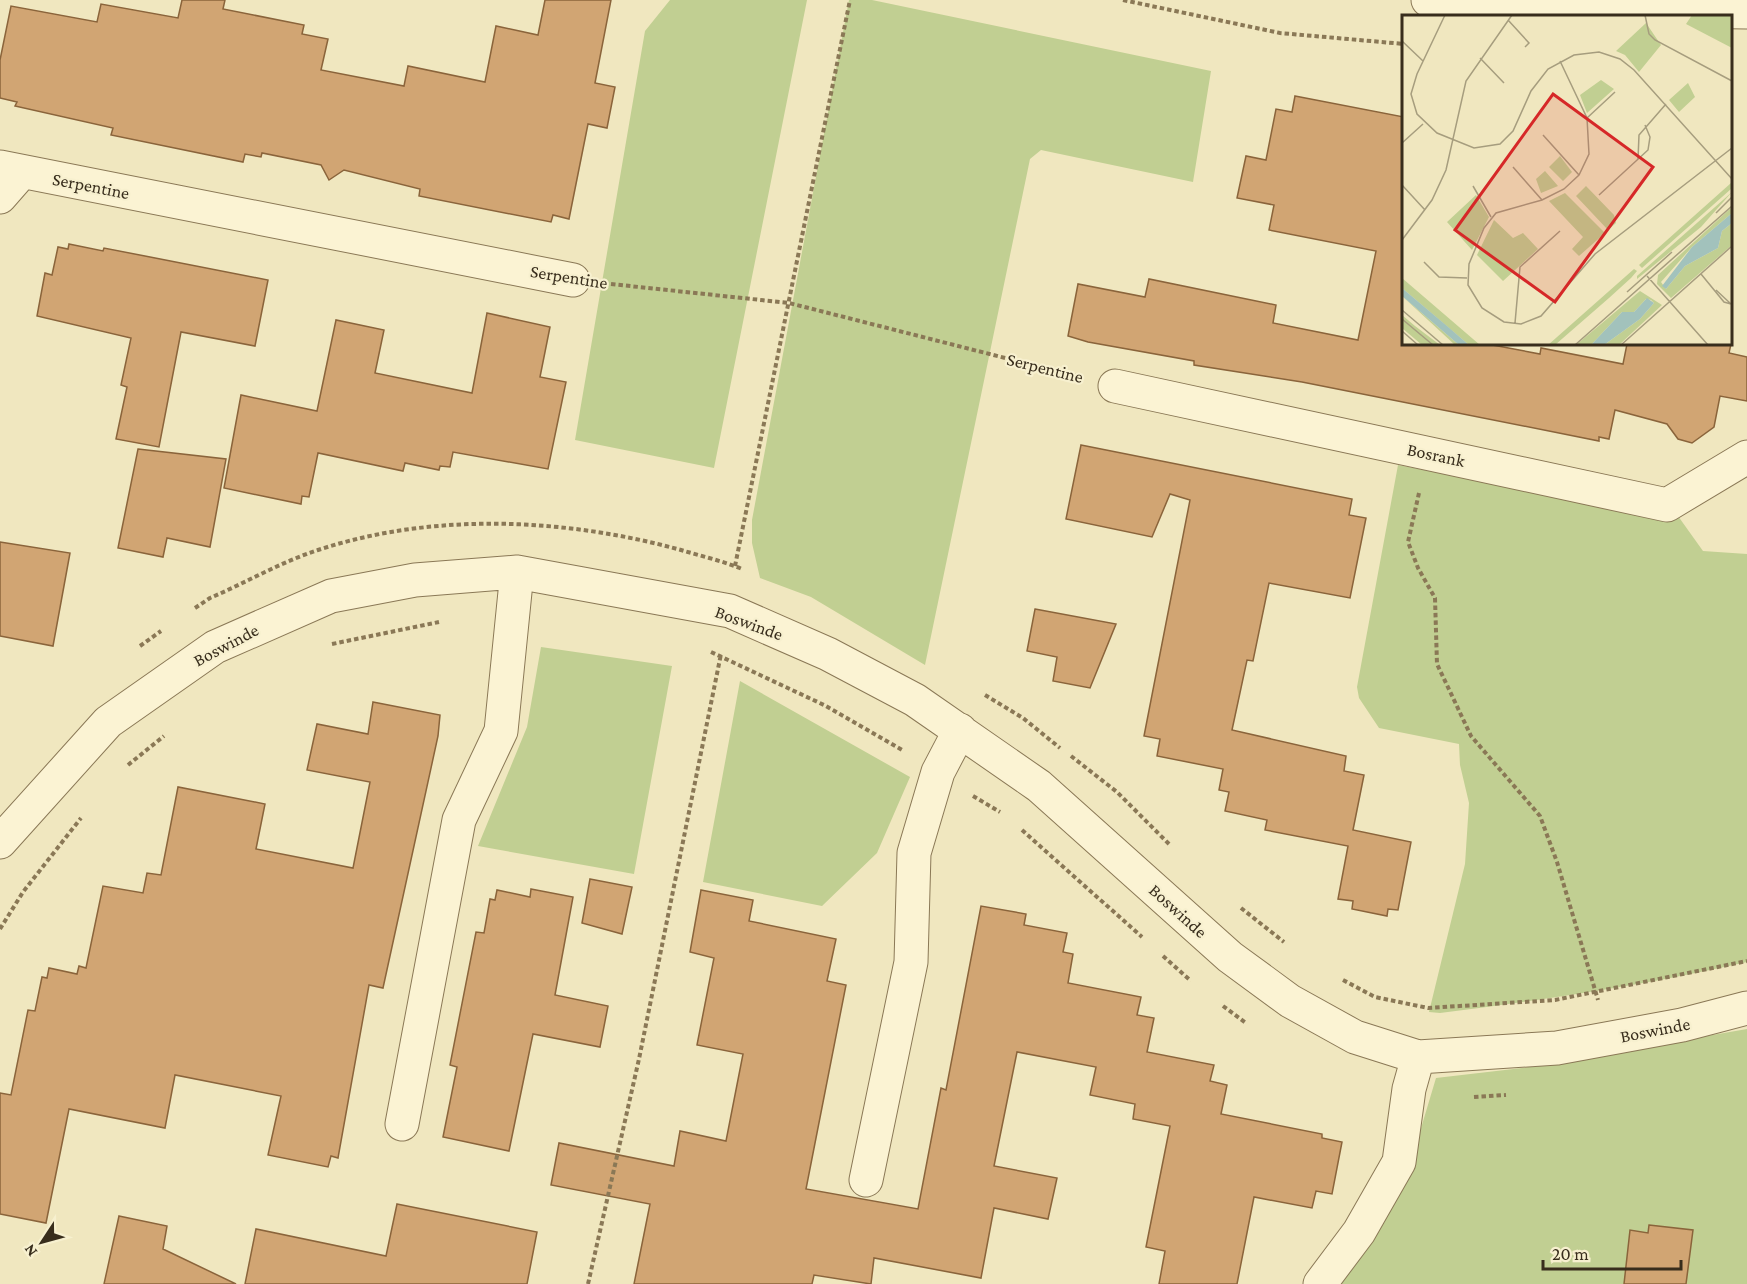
<svg xmlns="http://www.w3.org/2000/svg" width="1747" height="1284" font-family="'Crimson Pro',serif">
  <style>
    .green { fill: #c1cf92 }
    .building { fill: #d1a573; stroke: #8a643b; stroke-width: 1.5 }
    .lines { fill: none; stroke-linecap: round; stroke-linejoin: round }
    .street-casing { stroke: #8a7856; stroke-width: 35 }
    .path { stroke: #8a7856; stroke-width: 4; stroke-dasharray: 4.5 3; stroke-linecap: butt }
    .street { stroke: #fbf3d3; stroke-width: 33 }
    .labels { text-anchor: middle; dominant-baseline: central; stroke-width: 4.5; stroke-linejoin: round; paint-order: stroke }
    .street-label { font-size: 18px; fill: #382d1c; stroke: #f7f0cf }
    .inset-road { fill: none; stroke: #a69d7e; stroke-width: 1.5 }
    .view { fill: #d62828; fill-opacity: 0.15; stroke: #d62828; stroke-width: 3 }
    .inset-edge { fill: none; stroke: #382d1c; stroke-width: 3 }
  </style>
  <rect width="100%" height="100%" fill="#f0e7bf"/>
  <path class="green" d="M 670,0 L 807,0 L 714,468 L 575,440 L 645,31 Z
    M 849,0 L 872,0 L 1211,71 L 1193,182 L 1041,150 L 1030,159 L 925,665 L 811,597 L 760,578 L 752,543 L 752,520 Z
    M 1398,465 L 1669,517 L 1678,516 L 1703,551 L 1747,554 L 1747,962 C 1646,985 1542,1000 1440,1013 L 1429,1012 L 1465,864 L 1469,803 L 1460,765 L 1459,744 L 1379,728 L 1359,698 L 1357,687 Z
    M 541,647 L 672,666 L 634,874 L 478,846 L 527,727 Z
    M 740,681 L 910,777 L 877,853 L 822,906 L 703,882 Z
    M 1747,1029 L 1747,1284 L 1323,1284 L 1413,1155 L 1436,1078 L 1522,1068 Z"/>
  <path class="building" d="M 182,0 L 225,0 L 223,9 L 304,25 L 302,34 L 328,39 L 321,70 L 404,86 L 408,66 L 485,82 L 496,26 L 538,35 L 545,0 L 611,0 L 595,83 L 615,87 L 607,128 L 588,124 L 569,219 L 553,215 L 551,222 L 419,196 L 420,189 L 344,170 L 329,180 L 321,165 L 262,153 L 261,157 L 245,154 L 243,162 L 111,135 L 113,128 L 15,106 L 17,102 L 0,98 L 0,60 L 11,6 L 97,22 L 101,4 L 178,18 Z
    M 1295,96 L 1404,117 L 1404,344 L 1487,344 L 1540,354 L 1541,348 L 1623,364 L 1627,344 L 1731,344 L 1729,353 L 1747,357 L 1747,401 L 1720,396 L 1714,427 L 1692,443 L 1678,439 L 1667,424 L 1615,410 L 1609,439 L 1599,437 L 1599,441 L 1302,382 L 1194,365 L 1194,361 L 1088,342 L 1068,336 L 1078,284 L 1145,297 L 1149,279 L 1276,305 L 1273,323 L 1358,340 L 1376,251 L 1269,230 L 1274,205 L 1237,198 L 1246,156 L 1266,160 L 1276,109 L 1292,112 Z
    M 69,244 L 103,251 L 104,248 L 268,280 L 255,346 L 181,332 L 159,447 L 116,439 L 127,387 L 121,385 L 131,338 L 37,316 L 45,273 L 52,275 L 58,247 L 68,249 Z
    M 487,313 L 550,327 L 540,377 L 566,382 L 548,469 L 453,452 L 450,467 L 440,466 L 439,470 L 405,463 L 403,471 L 318,453 L 309,497 L 302,496 L 301,504 L 224,488 L 241,395 L 317,411 L 336,320 L 384,330 L 375,373 L 472,393 Z
    M 1081,445 L 1352,499 L 1349,515 L 1366,518 L 1350,598 L 1269,583 L 1253,661 L 1247,660 L 1232,730 L 1346,756 L 1344,771 L 1364,775 L 1353,830 L 1411,842 L 1398,910 L 1388,909 L 1387,916 L 1352,909 L 1353,901 L 1338,899 L 1348,846 L 1265,830 L 1267,820 L 1225,811 L 1229,792 L 1219,790 L 1223,769 L 1157,756 L 1160,739 L 1144,736 L 1190,500 L 1170,494 L 1152,537 L 1066,519 Z
    M 138,449 L 226,459 L 210,547 L 167,538 L 163,557 L 118,548 Z
    M 0,542 L 70,553 L 53,646 L 0,636 Z
    M 1035,609 L 1116,624 L 1090,688 L 1053,681 L 1057,657 L 1027,651 Z
    M 373,702 L 440,715 L 438,736 L 383,988 L 369,985 L 338,1158 L 331,1156 L 328,1167 L 268,1155 L 281,1096 L 175,1075 L 165,1128 L 69,1109 L 46,1223 L 0,1214 L 0,1093 L 11,1095 L 28,1010 L 35,1011 L 42,977 L 47,978 L 49,968 L 77,974 L 79,966 L 86,968 L 103,886 L 143,893 L 147,873 L 161,875 L 178,787 L 265,804 L 256,849 L 353,868 L 370,782 L 307,770 L 317,724 L 368,734 Z
    M 590,879 L 632,887 L 622,934 L 582,923 Z
    M 531,889 L 573,897 L 555,995 L 608,1006 L 600,1047 L 533,1034 L 509,1151 L 443,1137 L 457,1067 L 450,1065 L 476,932 L 484,933 L 490,899 L 495,900 L 497,890 L 530,897 Z
    M 701,890 L 753,900 L 749,921 L 836,939 L 827,981 L 846,985 L 806,1189 L 918,1209 L 941,1088 L 946,1090 L 981,906 L 1026,914 L 1024,925 L 1067,933 L 1063,952 L 1073,954 L 1068,983 L 1141,997 L 1137,1015 L 1154,1018 L 1147,1052 L 1214,1065 L 1210,1081 L 1227,1085 L 1221,1114 L 1322,1134 L 1322,1138 L 1342,1142 L 1332,1194 L 1316,1191 L 1312,1208 L 1254,1197 L 1237,1284 L 1159,1284 L 1165,1251 L 1146,1247 L 1170,1126 L 1133,1119 L 1135,1104 L 1090,1095 L 1096,1067 L 1017,1052 L 994,1166 L 1057,1178 L 1048,1219 L 994,1208 L 981,1278 L 874,1258 L 871,1284 L 814,1275 L 812,1284 L 634,1284 L 650,1204 L 551,1185 L 559,1143 L 674,1166 L 680,1131 L 726,1141 L 743,1054 L 697,1045 L 714,958 L 690,952 Z
    M 397,1204 L 537,1232 L 527,1284 L 245,1284 L 256,1229 L 386,1256 Z
    M 119,1216 L 167,1226 L 163,1249 L 236,1284 L 104,1284 Z
    M 1649,1225 L 1693,1230 L 1686,1284 L 1624,1284 L 1630,1230 L 1648,1233 Z"/>
  <g class="lines">
    <defs>
      <path id="street" d="M 1428,0 L 1545,9 L 1747,12
        M 0,167 L 573,280
        M 0,197 L 21,173
        M 1115,386 L 1667,505 L 1747,457
        M 0,842 L 108,722 L 215,647 L 331,596 L 415,580 L 517,572 L 730,611 L 828,654 L 915,700 L 1039,786 L 1230,957 L 1290,1001 L 1355,1037 L 1418,1057 L 1557,1048 L 1682,1025 L 1747,1008
        M 402,1124 L 459,820 L 501,731 L 517,572
        M 866,1180 L 911,962 L 914,853 L 938,772 L 960,730
        M 1320,1284 L 1359,1232 L 1399,1162 L 1409,1089 L 1418,1057"/>
    </defs>
    <use href="#street" class="street-casing"/>
    <path class="path" d="M 1123,0 L 1280,33 L 1404,44
      M 611,284 L 789,303 L 1076,376
      M 1419,493 L 1408,542 L 1418,568 L 1435,598 L 1437,664 L 1471,736 L 1540,816 L 1557,862 L 1598,1000
      M 735,566 L 850,0
      M 195,608 L 210,598 C 245,583 281,562 318,550 C 433,512 565,518 681,550 C 701,556 723,561 742,569
      M 332,644 L 439,622
      M 140,646 L 161,631
      M 711,652 L 824,705 L 904,751
      M 985,695 L 1023,718 L 1060,748
      M 1071,756 L 1117,792 L 1170,845
      M 128,765 L 164,736
      M 973,796 L 1000,812
      M 1022,830 L 1142,937
      M 1241,908 L 1284,942
      M 0,929 L 23,892 L 81,818
      M 1163,956 L 1191,981
      M 1343,980 L 1375,997 L 1428,1008 L 1555,1000 L 1747,961
      M 1223,1006 L 1246,1023
      M 1474,1097 L 1506,1095
      M 588,1284 L 639,1059 L 721,654"/>
    <use href="#street" class="street"/>
  </g>
  <g class="labels">
    <g class="street-label">
      <text transform="translate(91 186) rotate(11)">Serpentine</text>
      <text transform="translate(569 277) rotate(9)">Serpentine</text>
      <text transform="translate(1045 368) rotate(14)">Serpentine</text>
      <text transform="translate(1436 455) rotate(12)">Bosrank</text>
      <text transform="translate(749 623) rotate(20)">Boswinde</text>
      <text transform="translate(226 645) rotate(-28)">Boswinde</text>
      <text transform="translate(1178 911) rotate(42)">Boswinde</text>
      <text transform="translate(1655 1030) rotate(-11)">Boswinde</text>
    </g>
  </g>
  <g transform="translate(1402 15)">
    <rect width="330" height="330" fill="#f0e7bf"/>
    <path d="M 290,0 L 330,0 L 330,33 L 284,9 ZM 244,8 L 259,30 L 237,57 L 223,40 L 214,36 ZM 199,65 L 212,74 L 185,98 L 178,80 ZM 286,68 L 293,82 L 277,97 L 267,85 ZM 158,141 L 170,157 L 161,166 L 147,152 ZM 143,156 L 156,171 L 139,178 L 134,164 ZM 329,168 L 329,174 L 240,253 L 237,250 ZM 184,171 L 212,200 L 214,208 L 206,215 L 174,181 ZM 330,177 L 299,212 L 235,264 L 235,261 ZM 163,178 L 203,218 L 177,241 L 170,234 L 181,222 L 147,186 ZM 74,180 L 87,202 L 70,235 L 45,207 ZM 330,192 L 330,198 L 290,232 L 259,267 L 264,274 L 283,251 L 316,233 L 320,216 L 330,208 L 330,230 L 269,283 L 255,269 L 256,260 ZM 92,205 L 111,223 L 121,218 L 136,234 L 101,266 L 75,240 ZM 232,254 L 235,256 L 229,263 L 207,283 L 153,330 L 146,330 ZM 0,263 L 78,330 L 67,330 L 0,273 ZM 238,276 L 260,290 L 217,330 L 202,330 L 238,304 L 252,288 L 249,285 L 244,284 L 232,297 L 220,297 L 189,330 L 174,330 ZM 0,281 L 57,330 L 53,330 ZM 0,300 L 13,311 L 38,330 L 20,330 L 0,313 Z" fill="#c1cf92"/>
    <path d="M 330,198 L 330,208 L 320,216 L 316,233 L 283,251 L 264,274 L 260,271 L 290,232 ZM 0,273 L 45,311 L 67,330 L 57,330 L 0,281 ZM 245,283 L 252,288 L 238,304 L 202,330 L 189,330 L 220,297 L 232,297 Z" fill="#a2c2bc"/>
    <path class="inset-road" d="M 43,0 L 15,59 L 9,79 L 15,99 L 35,118 L 72,133 L 98,129 L 111,116 L 129,76 L 146,54 L 172,40 L 197,37 L 218,44 L 232,55 L 330,164M 243,0 L 247,19 L 253,25 L 330,66M 106,5 L 127,28 L 123,32M 0,26 L 21,46M 78,43 L 102,68M 158,46 L 185,103 L 187,139 L 177,160 L 162,174 L 140,185 L 94,198 L 82,213 L 67,249 L 66,270 L 80,293 L 102,307 L 119,309 L 139,301 L 193,239 L 330,133M 185,103 L 213,77M 141,120 L 177,160M 0,128 L 21,109M 236,144 L 237,120 L 264,89M 111,152 L 140,185M 0,170 L 23,195M 71,171 L 89,202M 197,180 L 246,135 L 248,122 L 243,110M 314,198 L 330,182M 0,225 L 30,185 L 44,155 L 64,66 L 110,0M 22,247 L 37,262 L 65,263M 299,259 L 322,287 L 329,289M 245,261 L 306,330M 314,275 L 329,289M 225,277 L 270,237M 0,295 L 41,330M 0,304 L 31,330M 113,308 L 118,252 L 158,216M 0,316 L 16,330M 173,330 L 330,191M 219,330 L 330,231"/>
    <path class="view" d="M 151,79 L 251,152 L 153,287 L 53,215 Z"/>
    <rect width="330" height="330" class="inset-edge"/>
  </g>
  <g transform="translate(42 1242) rotate(234)" stroke="#f7f0cf" stroke-width="4.5" paint-order="stroke">
  <path d="M0-4.5L10 22L0 15L-10 22Z" fill="#382d1c"/>
  <text y="-9" font-size="16" font-weight="bold" text-anchor="middle" fill="#382d1c">N</text>
  </g>
  <path d="M1543 1260v9h138v-9" fill="none" stroke="#382d1c" stroke-width="3"/>
  <text x="1552" y="1260" font-size="18" fill="#382d1c" stroke="#f7f0cf" stroke-width="4.5" paint-order="stroke">20 m</text>
</svg>
